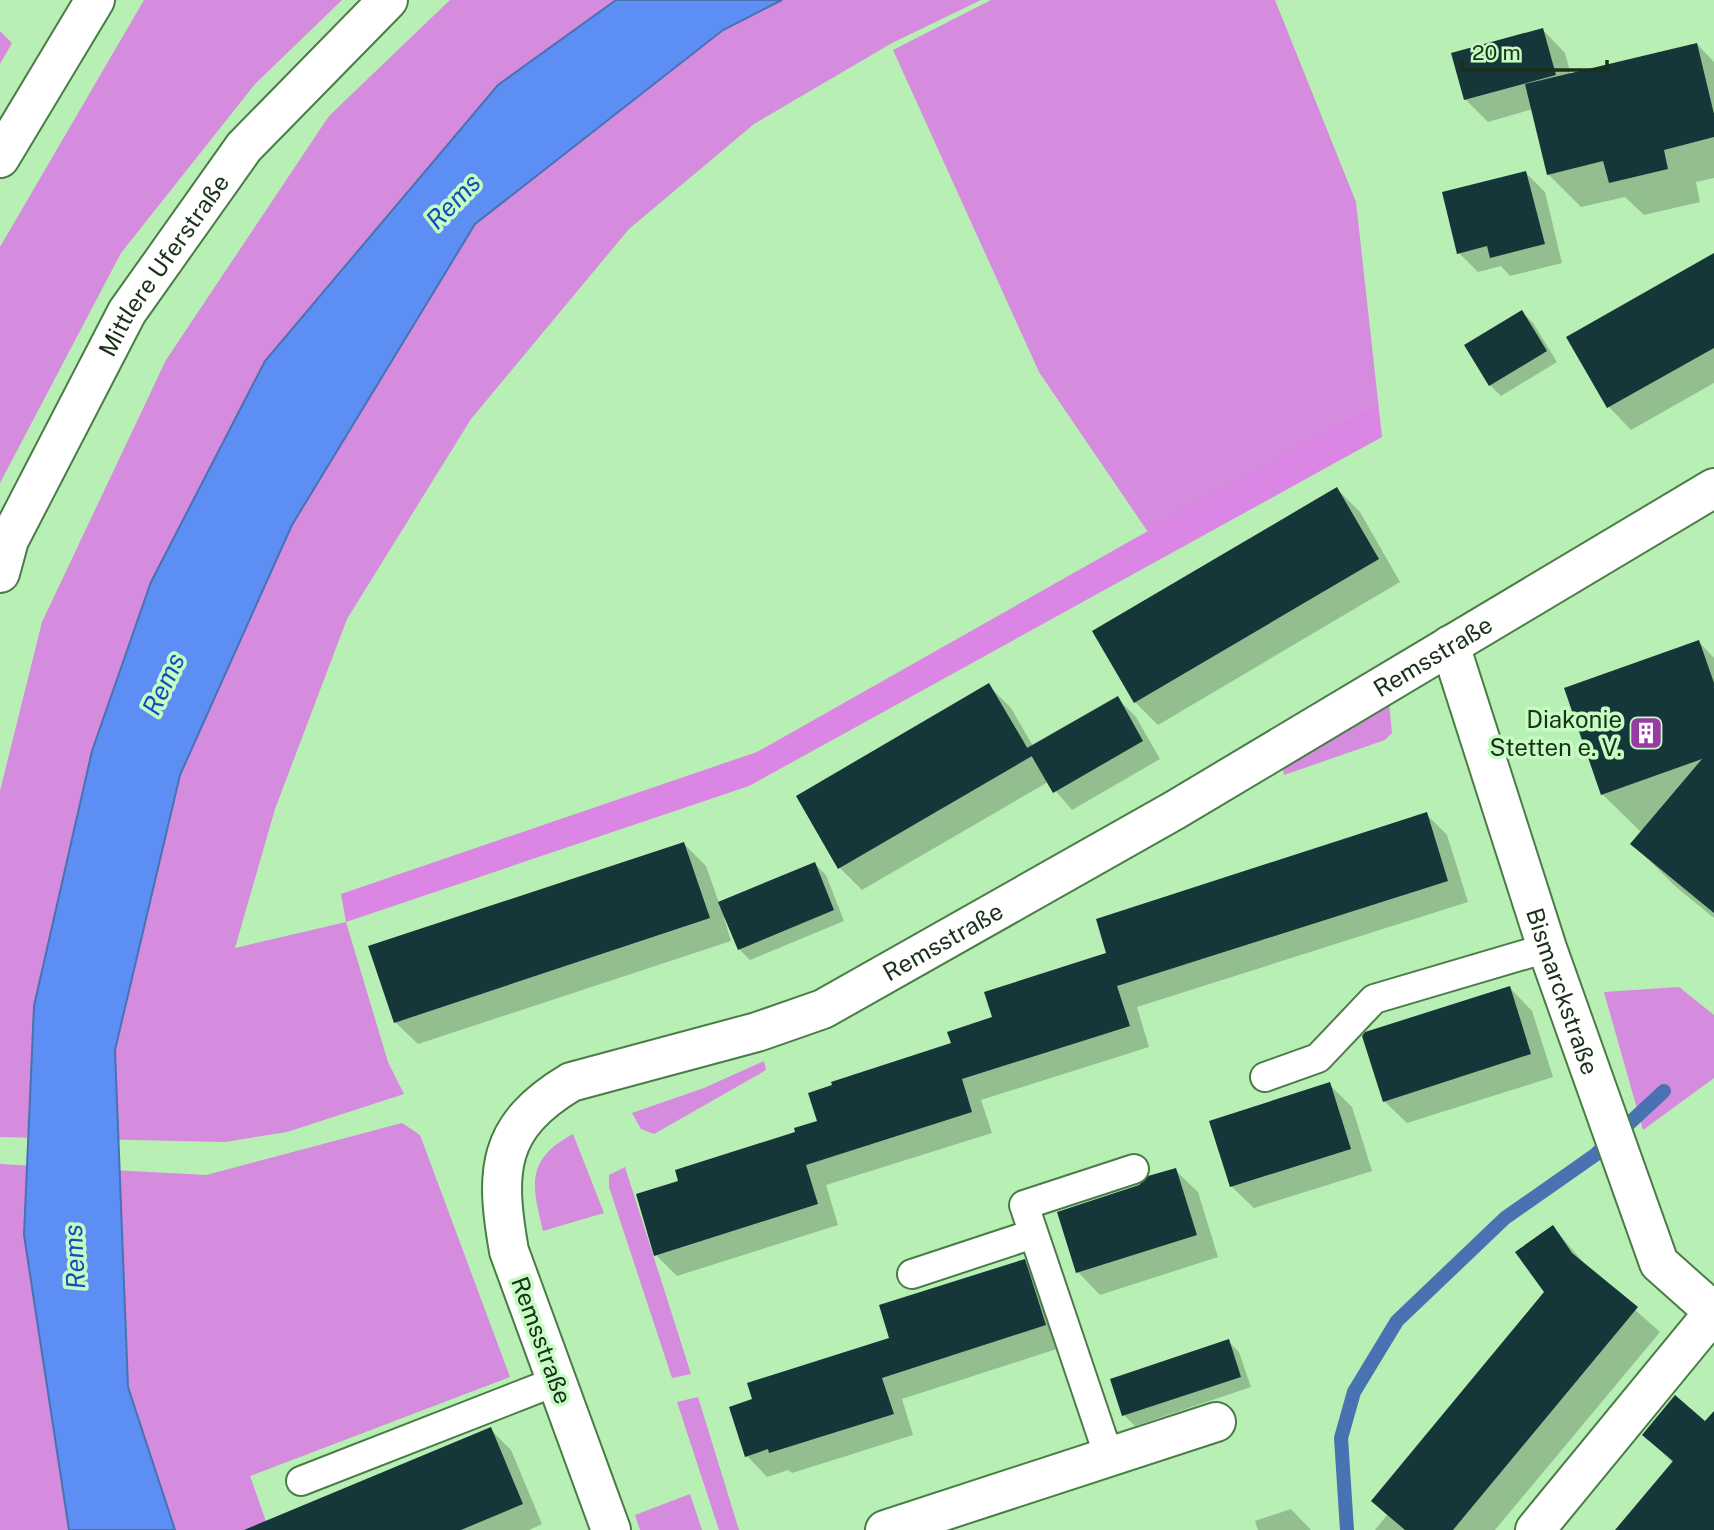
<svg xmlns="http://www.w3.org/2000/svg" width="1714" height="1530" font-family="'Public Sans',sans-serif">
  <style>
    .green { fill: #d58bde }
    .forest { fill: #db86e5 }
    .water { fill: #5c8ef3; stroke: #4872b2; stroke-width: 2 }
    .shadow { fill: #0003 }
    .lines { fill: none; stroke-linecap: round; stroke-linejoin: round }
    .stream { stroke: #4872b2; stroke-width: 14 }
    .building { fill: #153739 }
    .service-casing { stroke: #4a7c47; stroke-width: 32 }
    .minor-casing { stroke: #4a7c47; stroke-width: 42 }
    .secondary-casing { stroke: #4a7c47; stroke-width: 42 }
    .service { stroke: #fff; stroke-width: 28 }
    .minor { stroke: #fff; stroke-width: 38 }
    .secondary { stroke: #fff; stroke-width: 38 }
    .labels { text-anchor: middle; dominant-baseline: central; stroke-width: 7; stroke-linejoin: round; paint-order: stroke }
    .street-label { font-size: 24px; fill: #1b301a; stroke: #c5fcc1 }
    .poi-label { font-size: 24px; fill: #1b301a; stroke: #c5fcc1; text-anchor: end }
    .water-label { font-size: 26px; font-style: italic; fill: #174cbf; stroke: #c5fcc1 }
  </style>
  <rect width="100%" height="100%" fill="#b8efb4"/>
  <path class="green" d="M 144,0 L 342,0 L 255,84 L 121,253 L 0,483 L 0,247 Z
    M 450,0 L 981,0 L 892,43 L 754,124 L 629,229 L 471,419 L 347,619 L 275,809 L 235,948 L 346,922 L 388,1062 L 404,1094 L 287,1132 L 225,1142 L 0,1137 L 0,791 L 42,622 L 166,360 L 329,116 Z
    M 991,0 L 1275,0 L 1356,202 L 1378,401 L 1148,532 L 1039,372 L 893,50 Z
    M 0,31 L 12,43 L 0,64 Z
    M 1389,704 L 1392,733 L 1385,740 L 1284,775 L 1282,762 Z
    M 1679,987 L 1714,1015 L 1714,1078 L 1643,1130 L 1604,992 Z
    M 764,1061 L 766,1070 L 654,1134 L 641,1129 L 632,1113 L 704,1088 Z
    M 402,1123 L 420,1135 L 510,1377 L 250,1476 L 269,1530 L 0,1530 L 0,1164 L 206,1175 Z
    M 573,1134 L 604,1213 L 543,1231 C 532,1185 525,1160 573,1134 Z
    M 625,1167 L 691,1374 L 672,1378 L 609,1187 L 609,1175 Z
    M 698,1397 L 739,1530 L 719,1530 L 677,1402 Z
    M 690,1494 L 702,1530 L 640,1530 L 635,1515 Z"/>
  <path class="forest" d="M 1378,401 L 1382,437 L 749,786 L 346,922 L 341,894 L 757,752 Z"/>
  <path class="water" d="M 616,0 L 782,0 L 723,30 L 475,224 L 292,525 L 180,775 L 115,1050 L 128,1387 L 175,1530 L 69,1530 L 24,1235 L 34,1006 L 92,751 L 151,582 L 265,361 L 498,85 Z"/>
  <path class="shadow" d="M 1543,30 L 1565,53 L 1571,75 L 1697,44 L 1714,62 L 1714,178 L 1696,182 L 1700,202 L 1644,215 L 1625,197 L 1581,207 L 1548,174 L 1533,109 L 1488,122 L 1465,99 Z
    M 1526,173 L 1545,192 L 1562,263 L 1510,276 L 1501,266 L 1478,272 L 1459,253 Z
    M 1714,255 L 1714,383 L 1631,430 L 1609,407 L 1568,337 Z
    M 1522,312 L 1533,323 L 1557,362 L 1501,396 L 1490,385 Z
    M 1337,489 L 1360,512 L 1400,582 L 1158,725 L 1135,702 Z
    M 1699,642 L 1714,658 L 1714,918 L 1675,886 L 1633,844 L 1642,833 L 1602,794 Z
    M 989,686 L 1011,708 L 1033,746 L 1117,698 L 1136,717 L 1160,759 L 1072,810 L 1048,782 L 862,890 L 840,868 Z
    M 1426,814 L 1447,835 L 1468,902 L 1137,1007 L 1149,1047 L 981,1100 L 992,1133 L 826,1185 L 838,1225 L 677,1276 L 656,1255 L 680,1182 L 819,1122 L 1109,955 Z
    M 684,844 L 706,866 L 719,903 L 815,864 L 826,875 L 844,921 L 750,960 L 739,949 L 726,917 L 724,918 L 731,941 L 418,1044 L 395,1022 Z
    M 1510,988 L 1532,1011 L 1553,1077 L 1407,1123 L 1384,1101 Z
    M 1329,1084 L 1352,1107 L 1372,1171 L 1254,1208 L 1231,1186 Z
    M 1175,1170 L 1198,1192 L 1218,1257 L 1100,1295 L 1078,1272 L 1140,1186 Z
    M 1553,1227 L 1589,1269 L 1660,1332 L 1495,1530 L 1375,1530 L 1387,1515 L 1373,1501 L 1546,1292 Z
    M 1024,1261 L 1045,1282 L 1066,1346 L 902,1399 L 913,1435 L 792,1473 L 788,1470 L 767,1477 L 747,1456 L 754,1400 L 891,1339 Z
    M 1228,1341 L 1239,1352 L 1251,1387 L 1135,1426 L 1124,1415 Z
    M 1714,1414 L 1714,1530 L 1618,1530 L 1673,1463 L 1644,1435 L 1706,1424 Z
    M 490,1429 L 511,1450 L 542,1524 L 529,1530 L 296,1530 Z
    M 1291,1509 L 1311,1530 L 1258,1530 L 1255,1521 Z"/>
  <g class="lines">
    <path class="stream" d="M 1347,1530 L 1341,1438 L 1354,1392 L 1397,1321 L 1505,1218 L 1595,1155 L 1664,1091"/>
  </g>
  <path class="building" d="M 1543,28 L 1556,75 L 1464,100 L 1451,53 Z
    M 1697,43 L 1714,114 L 1714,137 L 1664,150 L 1668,169 L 1609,183 L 1603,161 L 1547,175 L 1525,84 Z
    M 1526,171 L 1545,244 L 1490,258 L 1487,246 L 1457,254 L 1442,192 Z
    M 1714,253 L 1714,348 L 1607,408 L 1566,337 Z
    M 1522,310 L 1547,351 L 1489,386 L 1464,345 Z
    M 1337,487 L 1379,559 L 1134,703 L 1092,631 Z
    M 1699,640 L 1714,683 L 1714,913 L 1630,844 L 1702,759 L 1601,795 L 1564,688 Z
    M 989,683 L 1032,756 L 838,869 L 796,796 Z
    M 1118,696 L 1143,741 L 1053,793 L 1027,748 Z
    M 1427,812 L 1448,881 L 1117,986 L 1130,1026 L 962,1079 L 972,1112 L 806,1165 L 818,1204 L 654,1256 L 636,1194 L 678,1181 L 675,1170 L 795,1132 L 794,1128 L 817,1121 L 808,1093 L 832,1085 L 831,1082 L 951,1043 L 947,1032 L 992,1017 L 984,992 L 1106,953 L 1096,919 Z
    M 684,842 L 710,918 L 394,1023 L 368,946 Z
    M 815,862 L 834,910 L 738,950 L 718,902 Z
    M 1510,986 L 1531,1054 L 1383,1102 L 1362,1036 L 1365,1032 Z
    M 1330,1082 L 1351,1149 L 1230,1187 L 1209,1121 Z
    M 1176,1168 L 1197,1235 L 1076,1273 L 1057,1212 L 1139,1185 L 1148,1176 Z
    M 1553,1225 L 1572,1253 L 1638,1307 L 1453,1530 L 1405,1530 L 1371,1501 L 1544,1292 L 1515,1252 Z
    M 1025,1259 L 1046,1325 L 882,1378 L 894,1414 L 769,1453 L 768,1449 L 745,1457 L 729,1407 L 752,1399 L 747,1383 L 889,1338 L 879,1305 Z
    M 1229,1339 L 1241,1377 L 1122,1416 L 1110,1379 Z
    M 1675,1395 L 1705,1421 L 1714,1411 L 1714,1530 L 1615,1530 L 1673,1461 L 1642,1435 Z
    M 491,1427 L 523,1504 L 461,1530 L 244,1530 Z"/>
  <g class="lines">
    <defs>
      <path id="service" d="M 1265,1077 L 1318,1058 L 1374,999 L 1547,948
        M 912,1274 L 1033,1234
        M 1109,1457 L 1024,1205 L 1134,1169
        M 301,1481 L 557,1381"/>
      <g id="minor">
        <path id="s1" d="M 0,573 L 9,540 L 127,312 L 244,147 L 388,0"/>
        <path id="s2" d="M 1450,645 L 1547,948 L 1659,1263 L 1714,1312"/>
        <path id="s3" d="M 611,1530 L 509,1251 C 495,1171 496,1127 571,1082 L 757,1032 L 823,1009 L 1175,810 L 1714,488"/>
        <path d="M 885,1530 L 1216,1422"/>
        <path d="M 1535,1530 L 1714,1312"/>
      </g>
      <path id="secondary" d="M 0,158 L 95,0"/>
    </defs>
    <use href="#service" class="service-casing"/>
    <use href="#minor" class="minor-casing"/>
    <use href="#secondary" class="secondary-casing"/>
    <use href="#service" class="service"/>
    <use href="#minor" class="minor"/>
    <use href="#secondary" class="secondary"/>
  </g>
  <defs>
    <symbol id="building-square" viewBox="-11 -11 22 22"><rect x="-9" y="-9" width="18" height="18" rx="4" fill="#973aa3" stroke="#c5fcc1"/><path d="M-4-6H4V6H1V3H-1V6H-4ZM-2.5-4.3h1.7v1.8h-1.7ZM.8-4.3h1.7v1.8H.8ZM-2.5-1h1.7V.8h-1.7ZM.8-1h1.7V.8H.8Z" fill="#fff"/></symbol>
  </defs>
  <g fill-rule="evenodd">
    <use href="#building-square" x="1627" y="714" width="38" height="38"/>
  </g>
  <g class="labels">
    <g class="street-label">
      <text stroke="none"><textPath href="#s1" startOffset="350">Mittlere Uferstraße</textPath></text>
      <text stroke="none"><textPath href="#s3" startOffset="1461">Remsstraße</textPath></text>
      <text stroke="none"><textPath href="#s3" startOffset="894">Remsstraße</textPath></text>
      <text stroke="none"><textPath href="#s2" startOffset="364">Bismarckstraße</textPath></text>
      <text transform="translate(542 1340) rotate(70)">Remsstraße</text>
    </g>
    <g class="poi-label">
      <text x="1622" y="719">Diakonie<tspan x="1622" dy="28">Stetten e. V.</tspan></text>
    </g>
    <g class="water-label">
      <text transform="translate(453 201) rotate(-46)">Rems</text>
      <text transform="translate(163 684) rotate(-65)">Rems</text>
      <text transform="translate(74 1257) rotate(-93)">Rems</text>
    </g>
  </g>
  <path d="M1462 60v10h145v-10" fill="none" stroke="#1b301a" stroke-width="3.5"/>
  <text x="1472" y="60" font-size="21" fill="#1b301a" stroke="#c5fcc1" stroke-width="5" paint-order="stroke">20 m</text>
</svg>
